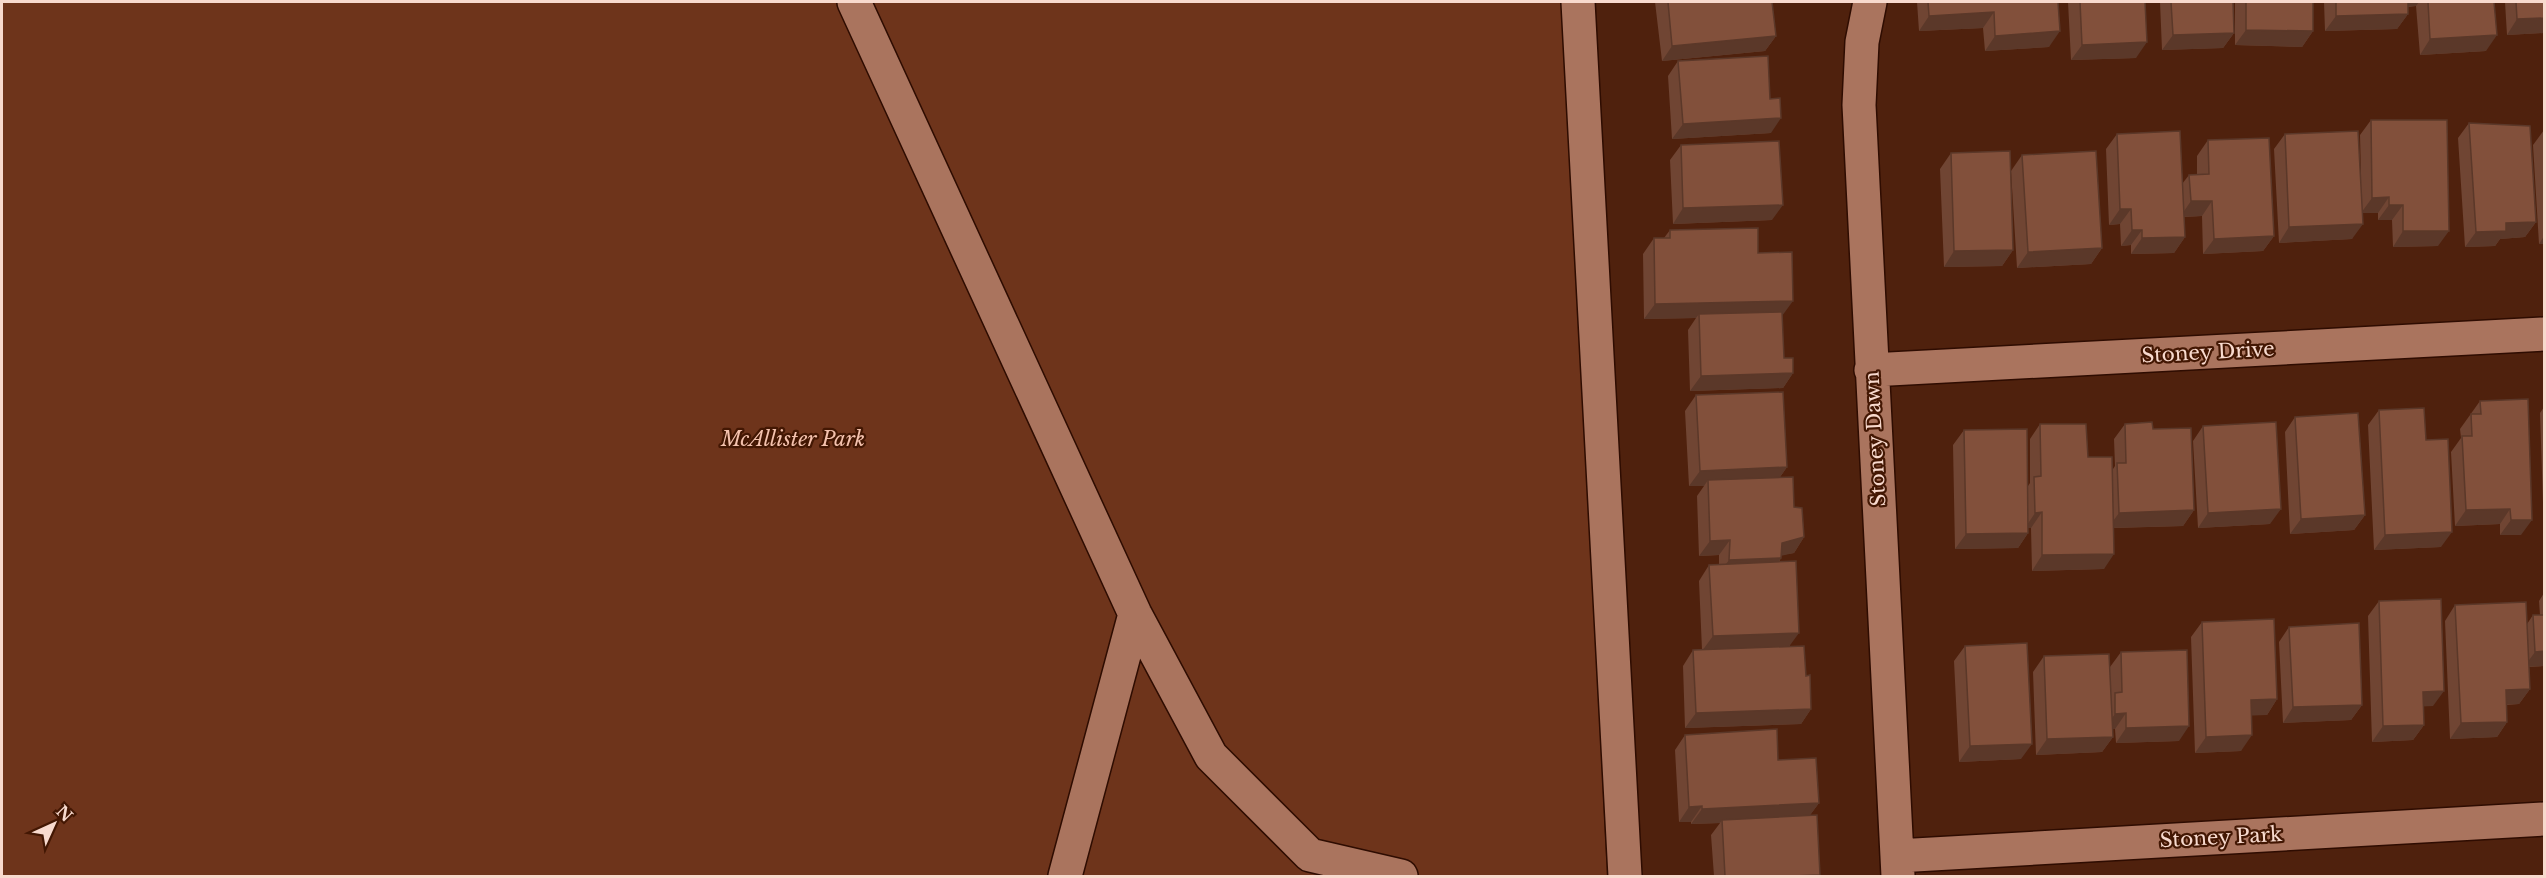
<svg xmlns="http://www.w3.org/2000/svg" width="2546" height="878" font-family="'Libre Baskerville',serif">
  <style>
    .green { fill: #6e341b }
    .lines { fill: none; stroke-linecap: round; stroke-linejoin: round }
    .minor-casing { stroke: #2e0c01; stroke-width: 36 }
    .minor { stroke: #aa745e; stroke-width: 33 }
    .wall { fill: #704533 }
    .shaded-wall { fill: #5b3829 }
    .building { fill: #82503b; stroke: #5b3829; stroke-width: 1.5 }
    .labels { text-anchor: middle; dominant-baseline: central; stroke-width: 4.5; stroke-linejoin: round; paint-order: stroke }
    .street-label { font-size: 20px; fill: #f8dace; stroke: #431703 }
    .park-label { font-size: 20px; font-style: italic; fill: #f4c2ae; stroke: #431703 }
  </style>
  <rect width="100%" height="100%" fill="#4f210d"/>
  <path class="green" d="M 2,2 L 1563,2 L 1607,876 L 2,876 Z"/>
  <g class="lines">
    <defs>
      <path id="minor" d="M 854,2 L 1135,614 L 1211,756 L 1310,855 L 1401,876
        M 1578,2 L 1625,876
        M 1870,2 L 1862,42 L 1859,105 L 1898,876
        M 1871,370 L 2544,334
        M 1897,856 L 2544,819
        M 1065,876 L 1135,614"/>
    </defs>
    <use href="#minor" class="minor-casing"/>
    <use href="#minor" class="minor"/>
  </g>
  <path class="wall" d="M 1655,2 L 1772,2 L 1776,36 L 1765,51 L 1662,61 Z
    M 1917,2 L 2058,2 L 2049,47 L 1985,51 L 1983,28 L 1919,31 Z
    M 2068,2 L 2145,2 L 2136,58 L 2071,60 Z
    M 2160,2 L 2233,2 L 2234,33 L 2223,48 L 2162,50 Z
    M 2235,2 L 2313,2 L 2313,31 L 2302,47 L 2235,45 Z
    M 2324,2 L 2494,2 L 2486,51 L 2420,55 L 2416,6 L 2408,7 L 2408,14 L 2397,29 L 2325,31 Z
    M 2505,2 L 2544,2 L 2544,33 L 2507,35 Z
    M 1678,61 L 1771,133 L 1672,139 L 1668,76 Z
    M 2371,120 L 2438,246 L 2393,247 L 2392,220 L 2378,220 L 2378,213 L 2362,213 L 2352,239 L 2279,243 L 2274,149 L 2285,134 L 2361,175 L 2360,135 Z
    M 2469,123 L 2536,222 L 2525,237 L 2500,239 L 2495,246 L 2465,247 L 2458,138 Z
    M 2544,130 L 2544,244 L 2539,244 L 2533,145 Z
    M 2117,134 L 2182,184 L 2189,175 L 2197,174 L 2197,156 L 2208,140 L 2274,236 L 2263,251 L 2203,254 L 2202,216 L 2184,217 L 2185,237 L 2174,253 L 2131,254 L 2131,245 L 2121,246 L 2120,224 L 2109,225 L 2106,149 Z
    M 1681,145 L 1772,220 L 1673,224 L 1670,160 Z
    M 1951,153 L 2013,250 L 2002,266 L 1944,267 L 1940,169 Z
    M 2022,155 L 2102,248 L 2091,264 L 2017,268 L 2011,171 Z
    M 1670,230 L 1758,253 L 1782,316 L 1784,358 L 1793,373 L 1783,388 L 1690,391 L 1688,330 L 1696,318 L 1644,319 L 1643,254 L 1654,238 L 1664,238 Z
    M 1696,395 L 1787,467 L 1780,477 L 1794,507 L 1804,537 L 1794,553 L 1781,555 L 1781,558 L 1779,562 L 1790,646 L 1806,676 L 1811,709 L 1801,724 L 1685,728 L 1683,666 L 1693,650 L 1702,650 L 1699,581 L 1709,565 L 1719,565 L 1719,555 L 1699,556 L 1697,496 L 1704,486 L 1689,486 L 1685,411 Z
    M 2480,401 L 2521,535 L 2500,535 L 2500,524 L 2455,526 L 2451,452 L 2461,438 L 2460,429 Z
    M 2544,407 L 2544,503 L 2543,503 L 2540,413 Z
    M 2379,410 L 2426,440 L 2441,547 L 2374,550 L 2368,425 Z
    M 2295,417 L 2365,515 L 2354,530 L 2290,534 L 2285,432 Z
    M 2040,424 L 2088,457 L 2113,469 L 2115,466 L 2114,439 L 2125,424 L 2153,429 L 2194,510 L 2183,526 L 2114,528 L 2104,569 L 2032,571 L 2031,528 L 2028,528 L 2028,533 L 2018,548 L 1955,549 L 1953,445 L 1964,430 L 2028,486 L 2030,483 L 2030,439 Z
    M 2203,426 L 2270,524 L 2198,528 L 2193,441 Z
    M 2544,593 L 2544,666 L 2529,667 L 2530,689 L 2519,704 L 2507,705 L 2507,722 L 2497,737 L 2450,739 L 2445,621 L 2455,605 L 2527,624 L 2533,615 L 2540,615 L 2539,601 Z
    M 2379,601 L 2433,706 L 2423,706 L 2424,725 L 2413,740 L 2372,742 L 2368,616 Z
    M 2202,622 L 2277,699 L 2267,715 L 2251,715 L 2241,751 L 2195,753 L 2191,637 Z
    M 2289,627 L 2362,705 L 2351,720 L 2283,723 L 2279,642 Z
    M 1965,646 L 2021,759 L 1959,762 L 1954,661 Z
    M 2121,652 L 2179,741 L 2116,743 L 2115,729 L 2113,729 L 2113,737 L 2102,752 L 2036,755 L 2033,672 L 2044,656 L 2110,667 Z
    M 1685,735 L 1778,760 L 1819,803 L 1810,815 L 1819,876 L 1714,876 L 1711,835 L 1720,823 L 1691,824 L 1691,822 L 1679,822 L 1675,750 Z"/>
  <path class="shaded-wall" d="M 2408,2 L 2419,2 L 2416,6 L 2404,7 Z
    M 1994,12 L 1983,28 L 1919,31 L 1929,16 Z
    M 2408,14 L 2397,29 L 2325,31 L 2336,16 Z
    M 2544,18 L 2544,33 L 2507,35 L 2517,19 Z
    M 2246,30 L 2313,31 L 2302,47 L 2235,45 Z
    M 2060,31 L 2049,47 L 1985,51 L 1995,36 Z
    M 2234,33 L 2223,48 L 2162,50 L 2173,35 Z
    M 2497,35 L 2486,51 L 2420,55 L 2430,39 Z
    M 1776,36 L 1765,51 L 1662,61 L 1672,46 Z
    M 2147,42 L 2136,58 L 2071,60 L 2082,45 Z
    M 1781,118 L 1771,133 L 1672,139 L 1683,124 Z
    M 2389,197 L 2378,213 L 2361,213 L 2372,198 Z
    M 2191,201 L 2212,201 L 2202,216 L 2180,217 Z
    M 1783,205 L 1772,220 L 1673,224 L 1683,208 Z
    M 2389,205 L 2403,205 L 2392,220 L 2378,220 Z
    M 2120,209 L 2131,209 L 2120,224 L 2109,225 Z
    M 2536,222 L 2525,237 L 2500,239 L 2495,246 L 2465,247 L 2476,232 L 2506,223 Z
    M 2363,224 L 2352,239 L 2279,243 L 2289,227 Z
    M 2132,230 L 2142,230 L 2131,245 L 2121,246 Z
    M 2403,231 L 2449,231 L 2438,246 L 2393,247 Z
    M 2274,236 L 2263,251 L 2203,254 L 2214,239 Z
    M 2544,236 L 2544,244 L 2539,244 Z
    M 2185,237 L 2174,253 L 2131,254 L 2142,238 Z
    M 2102,248 L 2091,264 L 2017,268 L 2028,252 Z
    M 2013,250 L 2002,266 L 1944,267 L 1954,251 Z
    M 1793,301 L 1782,316 L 1699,314 L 1696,318 L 1644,319 L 1655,304 Z
    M 1793,373 L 1783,388 L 1690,391 L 1701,376 Z
    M 1787,467 L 1776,483 L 1708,480 L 1704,486 L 1689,486 L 1700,471 Z
    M 2281,509 L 2270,524 L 2198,528 L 2208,513 Z
    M 2510,509 L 2500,524 L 2455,526 L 2466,510 Z
    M 2194,510 L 2183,526 L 2108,528 L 2119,513 Z
    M 2042,512 L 2031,528 L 2025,528 L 2035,513 Z
    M 2365,515 L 2354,530 L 2290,534 L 2301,519 Z
    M 2511,520 L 2532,520 L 2521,535 L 2500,535 Z
    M 2452,532 L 2441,547 L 2374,550 L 2385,535 Z
    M 2028,533 L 2018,548 L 1955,549 L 1966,534 Z
    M 1804,537 L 1794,553 L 1771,558 L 1782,543 Z
    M 1730,540 L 1719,555 L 1699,556 L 1710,541 Z
    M 2114,554 L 2104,569 L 2032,571 L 2042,555 Z
    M 1781,558 L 1771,573 L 1718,575 L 1729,560 Z
    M 1799,633 L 1788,648 L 1702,651 L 1713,636 Z
    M 2544,651 L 2544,666 L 2524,667 L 2535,652 Z
    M 2530,689 L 2519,704 L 2495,705 L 2506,690 Z
    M 2444,691 L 2433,706 L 2412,707 L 2423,692 Z
    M 2277,699 L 2267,715 L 2240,716 L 2251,700 Z
    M 2362,705 L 2351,720 L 2283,723 L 2293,707 Z
    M 1811,709 L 1801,724 L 1685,728 L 1696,713 Z
    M 2126,713 L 2115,729 L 2104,729 L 2115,714 Z
    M 2507,722 L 2497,737 L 2450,739 L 2461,723 Z
    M 2424,725 L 2413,740 L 2372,742 L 2383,726 Z
    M 2189,726 L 2179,741 L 2116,743 L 2126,728 Z
    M 2252,735 L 2241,751 L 2195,753 L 2206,737 Z
    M 2113,737 L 2102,752 L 2036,755 L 2047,739 Z
    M 2032,744 L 2021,759 L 1959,762 L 1970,746 Z
    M 1819,803 L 1808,818 L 1722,820 L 1720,823 L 1691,824 L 1702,809 Z
    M 1702,806 L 1691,822 L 1679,822 L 1689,807 Z"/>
  <path class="building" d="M 1668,2 L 1772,2 L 1776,36 L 1672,46 Z
    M 1928,2 L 2058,2 L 2060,31 L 1995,36 L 1994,12 L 1929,16 Z
    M 2080,2 L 2145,2 L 2147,42 L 2082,45 Z
    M 2171,2 L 2233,2 L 2234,33 L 2173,35 Z
    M 2246,2 L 2313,2 L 2313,31 L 2246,30 Z
    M 2336,2 L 2408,2 L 2408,14 L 2336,16 Z
    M 2428,2 L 2494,2 L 2497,35 L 2430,39 Z
    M 2516,2 L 2544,2 L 2544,18 L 2517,19 Z
    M 1768,56 L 1770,99 L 1780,98 L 1781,118 L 1683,124 L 1678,61 Z
    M 2371,120 L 2447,120 L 2449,231 L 2403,231 L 2403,205 L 2389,205 L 2389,197 L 2372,198 Z
    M 2469,123 L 2530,126 L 2536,222 L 2506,223 L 2506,231 L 2476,232 Z
    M 2180,131 L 2185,237 L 2142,238 L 2142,230 L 2132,230 L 2131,209 L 2120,209 L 2117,134 Z
    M 2358,131 L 2363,224 L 2289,227 L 2285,134 Z
    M 2269,138 L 2274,236 L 2214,239 L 2212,201 L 2191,201 L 2189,175 L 2209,174 L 2208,140 Z
    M 1779,141 L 1783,205 L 1683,208 L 1681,145 Z
    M 2010,151 L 2013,250 L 1954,251 L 1951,153 Z
    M 2096,151 L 2102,248 L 2028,252 L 2022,155 Z
    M 1758,228 L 1758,253 L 1792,252 L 1793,301 L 1655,304 L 1654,238 L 1670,238 L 1670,230 Z
    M 1782,312 L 1784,358 L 1793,358 L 1793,373 L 1701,376 L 1699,314 Z
    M 1783,392 L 1787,467 L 1700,471 L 1696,395 Z
    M 2528,399 L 2532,520 L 2511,520 L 2510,509 L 2466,510 L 2462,436 L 2472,436 L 2471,414 L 2481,414 L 2480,401 Z
    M 2424,408 L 2426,440 L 2448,439 L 2452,532 L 2385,535 L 2379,410 Z
    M 2358,413 L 2365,515 L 2301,519 L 2295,417 Z
    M 2152,422 L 2153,429 L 2191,428 L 2194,510 L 2119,513 L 2117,463 L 2126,463 L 2125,424 Z
    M 2276,422 L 2281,509 L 2208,513 L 2203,426 Z
    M 2040,424 L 2086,424 L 2088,457 L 2112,457 L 2114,554 L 2042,555 L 2042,512 L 2035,513 L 2034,477 L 2041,476 Z
    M 2027,429 L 2028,533 L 1966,534 L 1964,430 Z
    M 1793,477 L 1794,507 L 1802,508 L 1804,537 L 1782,543 L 1781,558 L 1729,560 L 1730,540 L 1710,541 L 1708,480 Z
    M 1796,561 L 1799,633 L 1713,636 L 1709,565 Z
    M 2441,599 L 2444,691 L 2423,692 L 2424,725 L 2383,726 L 2379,601 Z
    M 2526,602 L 2530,689 L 2506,690 L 2507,722 L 2461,723 L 2455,605 Z
    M 2533,615 L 2544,615 L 2544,651 L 2535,652 Z
    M 2274,619 L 2277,699 L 2251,700 L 2252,735 L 2206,737 L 2202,622 Z
    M 2359,623 L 2362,705 L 2293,707 L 2289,627 Z
    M 2027,643 L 2032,744 L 1970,746 L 1965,646 Z
    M 1804,646 L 1806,676 L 1810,675 L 1811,709 L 1696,713 L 1693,650 Z
    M 2187,650 L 2189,726 L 2126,728 L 2126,713 L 2115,714 L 2115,693 L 2122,692 L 2121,652 Z
    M 2109,654 L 2113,737 L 2047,739 L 2044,656 Z
    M 1777,729 L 1778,760 L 1816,758 L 1819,803 L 1702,809 L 1702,806 L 1689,807 L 1685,735 Z
    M 1817,815 L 1820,875 L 1792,876 L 1725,876 L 1722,820 Z"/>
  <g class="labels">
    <g class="street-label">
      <text transform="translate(2208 352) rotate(-3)">Stoney Drive</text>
      <text transform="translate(1875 439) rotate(-93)">Stoney Dawn</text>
      <text transform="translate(2221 837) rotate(-3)">Stoney Park</text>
    </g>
    <g class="park-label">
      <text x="793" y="439">McAllister Park</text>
    </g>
  </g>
  <rect width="2546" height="878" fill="none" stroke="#f8dace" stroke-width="6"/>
  <g transform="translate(54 824) rotate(45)" stroke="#431703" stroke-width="4.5" paint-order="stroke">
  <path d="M0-4.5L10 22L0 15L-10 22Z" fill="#f8dace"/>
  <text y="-9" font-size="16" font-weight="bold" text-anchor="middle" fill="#f8dace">N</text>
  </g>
</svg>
